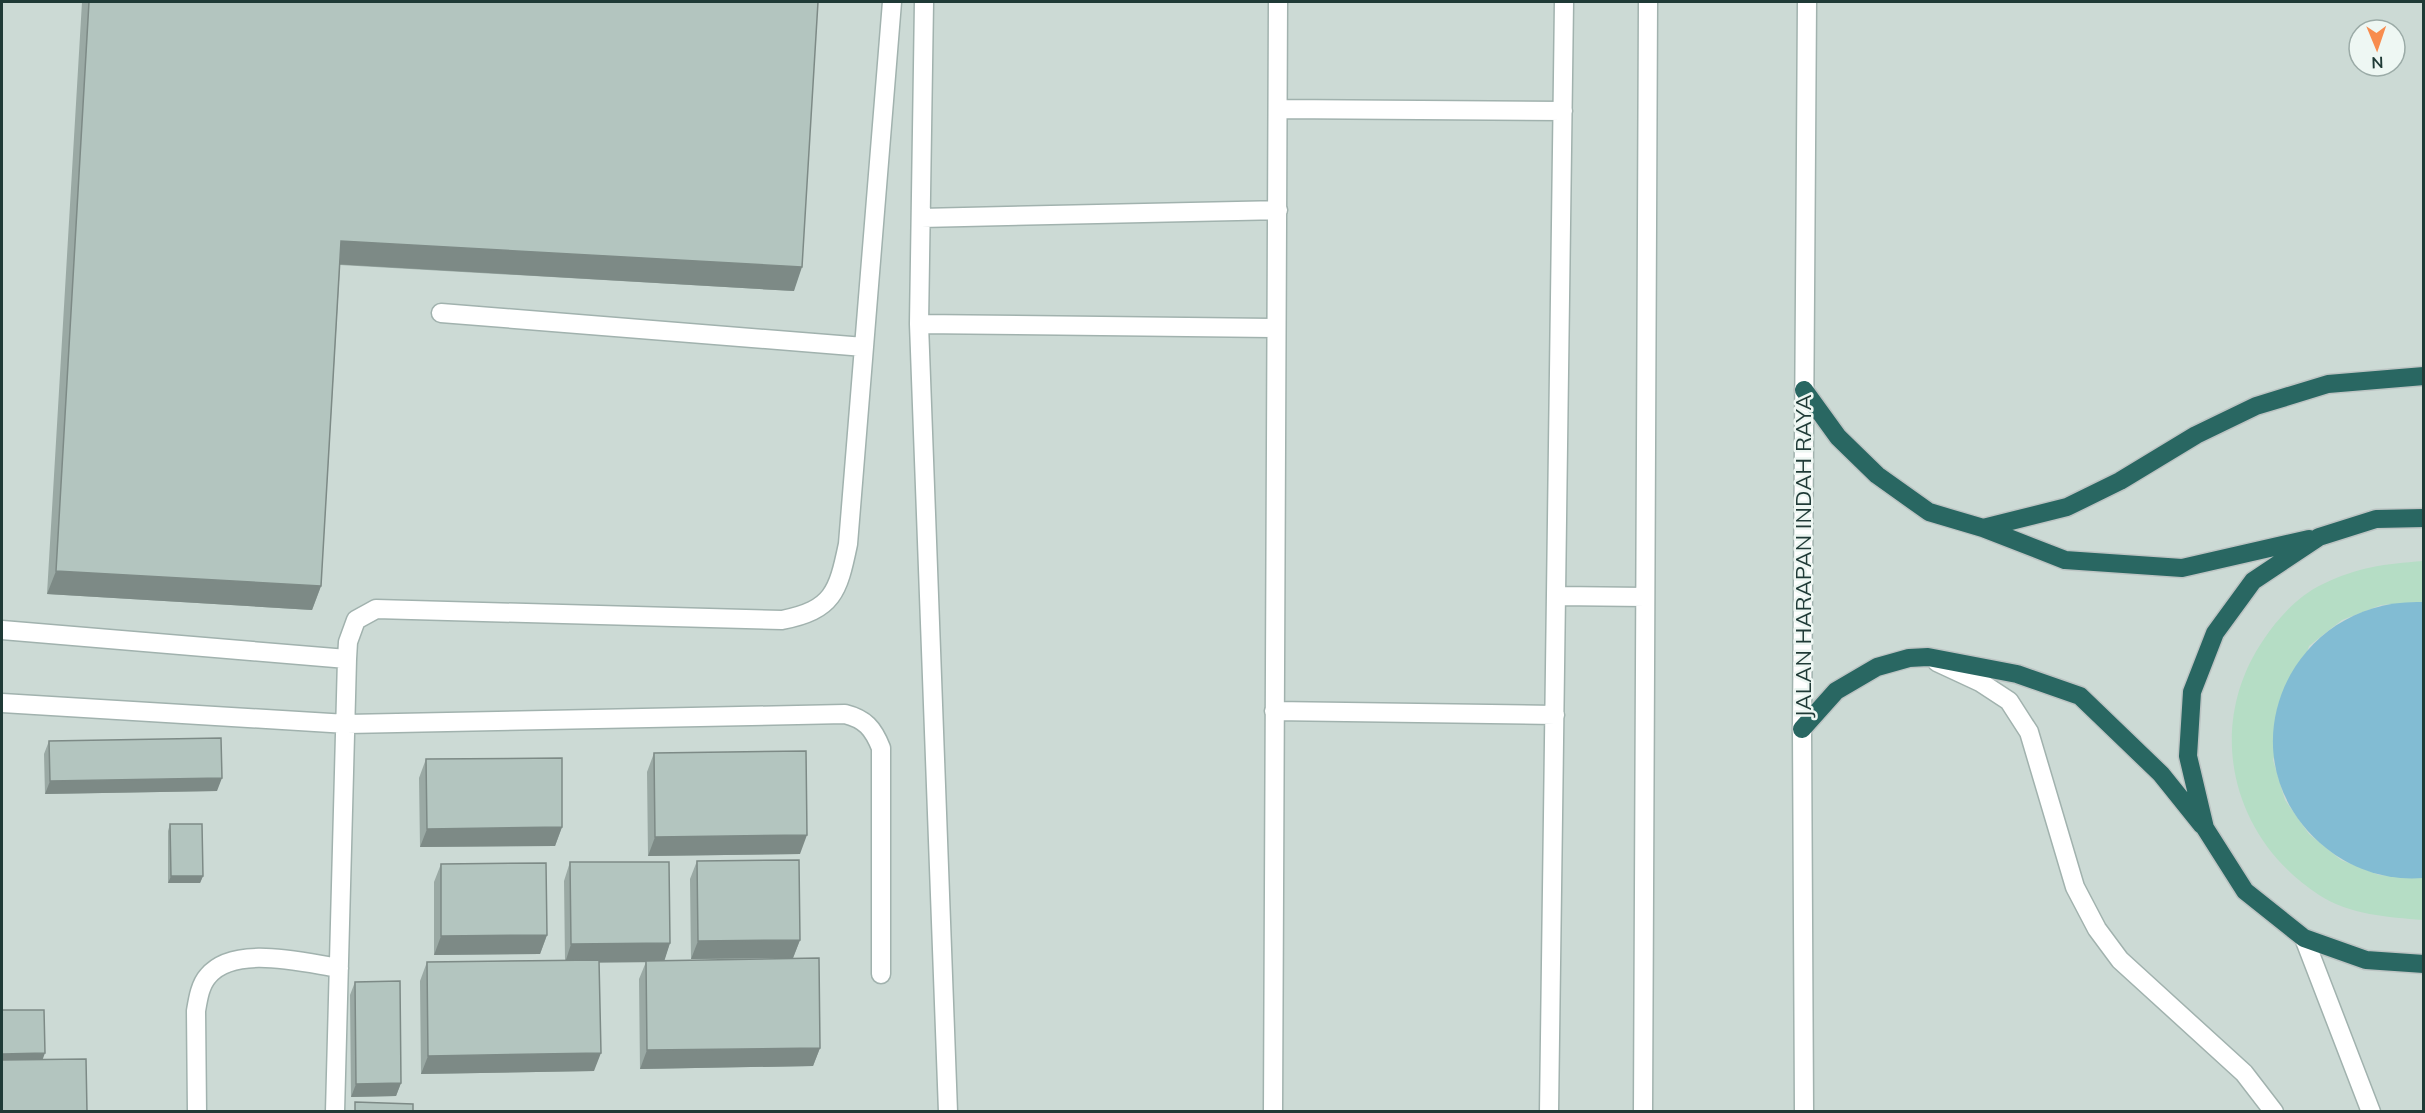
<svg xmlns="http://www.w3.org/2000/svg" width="2425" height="1113" font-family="Mulish,sans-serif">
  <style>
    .built { fill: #ccdad5; fill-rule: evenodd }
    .green { fill: #b5ddc5 }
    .water { fill: #82bcd3 }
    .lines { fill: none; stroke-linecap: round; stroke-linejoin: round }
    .minor-casing { stroke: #a1b2ae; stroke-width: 21 }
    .highway-casing { stroke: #bcc4c3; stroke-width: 21 }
    .minor { stroke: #fff; stroke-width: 18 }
    .highway { stroke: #296762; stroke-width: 18 }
    .wall { fill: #9aa9a4 }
    .shaded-wall { fill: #7d8a86 }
    .building { fill: #b3c5bf; stroke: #7d8a86; stroke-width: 1.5 }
    .labels { text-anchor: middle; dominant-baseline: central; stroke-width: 5; stroke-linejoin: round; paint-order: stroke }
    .street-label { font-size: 22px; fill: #1f3a36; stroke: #eef7f3 }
  </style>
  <rect width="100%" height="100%" fill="#deeae6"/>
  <path class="built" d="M 2,2 L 2423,2 L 2423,1111 L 2,1111 ZM 2359,30 L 2395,30 L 2395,66 L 2359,66 Z"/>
  <path class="green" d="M 2423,561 L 2423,602 L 2381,605 L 2342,620 L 2309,646 L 2273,760 L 2285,800 L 2309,834 L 2341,860 L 2379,875 L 2423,878 L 2423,920 C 2388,917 2350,915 2319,895 C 2231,838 2204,726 2264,639 C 2278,618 2299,595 2323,584 C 2358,567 2385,564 2423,561 Z"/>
  <path class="water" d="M 2423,602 L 2423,878 C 2389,881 2353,870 2326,848 C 2218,760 2287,597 2423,602 Z"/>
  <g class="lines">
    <defs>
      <path id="minor" d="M 924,2 L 919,324 L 948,1112
        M 1279,109 L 1563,111
        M 921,218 L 1278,210
        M 441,313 L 864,347
        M 919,324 L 1275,328
        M 1558,596 L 1645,597
        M 2,630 L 347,659
        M 1937,662 L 1980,682 L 2009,701 L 2029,732 L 2075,887 L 2097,929 L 2120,960 L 2244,1073 L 2274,1112
        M 2,703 L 347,724 L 845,714 C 865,719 873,728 881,748 L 881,974
        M 1274,711 L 1555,715
        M 2304,938 L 2371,1112
        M 197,1112 L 196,1011 C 198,999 200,985 208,976 C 234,944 304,963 339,968
        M 335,1112 L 347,659 L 348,642 L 356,620 L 376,609 L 782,620 C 833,610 838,592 848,544 L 892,2
        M 1273,1112 L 1278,2
        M 1549,1112 L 1564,2
        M 1643,1112 L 1648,2
        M 1804,1112 L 1802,729 L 1807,2"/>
      <path id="highway" d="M 1804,390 L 1838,437 L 1877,475 L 1929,512 L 1983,528 L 2065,560 L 2182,568 L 2309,539
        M 2424,518 L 2376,519 L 2319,537 L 2253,581 L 2215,633 L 2192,692 L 2188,756 L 2205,828 L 2245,891 L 2304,938 L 2366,960 L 2424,964
        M 1983,528 L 2067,507 L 2120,481 L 2196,435 L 2256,406 L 2328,384 L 2424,376
        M 1802,729 L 1836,691 L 1877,667 L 1909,658 L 1928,657 L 2017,674 L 2080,696 L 2161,774 L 2202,825"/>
    </defs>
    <use href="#minor" class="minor-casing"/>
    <use href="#highway" class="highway-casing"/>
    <use href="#minor" class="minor"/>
    <use href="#highway" class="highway"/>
  </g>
  <path class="wall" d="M 82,2 L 818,2 L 794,291 L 340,265 L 321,586 L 312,610 L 47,594 Z
    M 49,741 L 217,791 L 45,794 L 44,754 Z
    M 654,753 L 800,854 L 648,856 L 647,772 Z
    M 426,759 L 562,827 L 555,846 L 420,847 L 419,778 Z
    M 170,824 L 203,876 L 200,883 L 168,883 L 168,831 Z
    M 697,861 L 800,940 L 793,958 L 691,959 L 690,879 Z
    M 570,862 L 670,943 L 664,960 L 820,1048 L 813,1066 L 640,1069 L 639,979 L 646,962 L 599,962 L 594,1071 L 421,1074 L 420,981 L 427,962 L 565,960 L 564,881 Z
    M 441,864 L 547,935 L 540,954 L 434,955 L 434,882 Z
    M 355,982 L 401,1083 L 396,1096 L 351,1097 L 350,995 Z"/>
  <path class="shaded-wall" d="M 341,241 L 802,267 L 794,291 L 333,264 Z
    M 56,571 L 321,586 L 312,610 L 47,594 Z
    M 222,778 L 217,791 L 45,794 L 50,781 Z
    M 562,827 L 555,846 L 420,847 L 427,829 Z
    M 807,835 L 800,854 L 648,856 L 655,837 Z
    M 171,876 L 203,876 L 200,883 L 168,883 Z
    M 547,935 L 540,954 L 434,955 L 441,936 Z
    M 800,940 L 793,958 L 691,959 L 698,941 Z
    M 670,943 L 664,962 L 565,963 L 571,944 Z
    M 820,1048 L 813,1066 L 640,1069 L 647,1050 Z
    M 45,1053 L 38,1072 L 2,1072 L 2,1054 Z
    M 601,1053 L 594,1071 L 421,1074 L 428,1056 Z
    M 401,1083 L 396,1096 L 351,1097 L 356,1084 Z"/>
  <path class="building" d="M 89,2 L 818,2 L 802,267 L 341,241 L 321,586 L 56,571 Z
    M 221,738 L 222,778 L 50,781 L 49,741 Z
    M 806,751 L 807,835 L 655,837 L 654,753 Z
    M 562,758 L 562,827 L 427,829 L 426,759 Z
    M 170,824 L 202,824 L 203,876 L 171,876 Z
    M 799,860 L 800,940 L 698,941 L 697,861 Z
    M 570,862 L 669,862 L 670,943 L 571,944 Z
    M 546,863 L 547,935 L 441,936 L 441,864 Z
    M 819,958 L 820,1048 L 647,1050 L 646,961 Z
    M 599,960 L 601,1053 L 428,1056 L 427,962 Z
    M 400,981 L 401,1083 L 356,1084 L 355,982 Z
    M 2,1010 L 44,1010 L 45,1053 L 2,1054 Z
    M 86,1059 L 87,1112 L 2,1112 L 2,1060 Z
    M 355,1102 L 413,1104 L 413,1112 L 355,1112 Z"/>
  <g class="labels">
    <g class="street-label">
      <text transform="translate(1803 556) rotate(-90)">JALAN HARAPAN INDAH RAYA</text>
    </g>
  </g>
  <rect width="2425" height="1113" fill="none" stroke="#1f3a36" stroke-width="6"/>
  <g transform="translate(2377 48) rotate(178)"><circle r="28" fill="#eef7f3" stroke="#9baba7" stroke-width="1.5"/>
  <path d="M0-4.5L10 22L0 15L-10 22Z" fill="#f88c4e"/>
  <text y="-9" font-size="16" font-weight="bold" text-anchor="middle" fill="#1f3a36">N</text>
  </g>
</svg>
